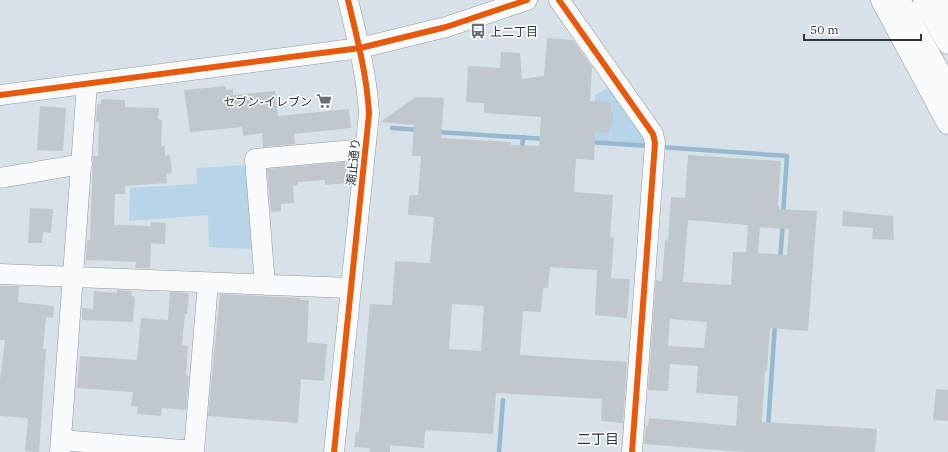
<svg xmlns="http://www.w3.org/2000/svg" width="948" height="452" font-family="'IBM Plex Serif','Noto Sans JP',serif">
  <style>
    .green { fill: #b8d4e9 }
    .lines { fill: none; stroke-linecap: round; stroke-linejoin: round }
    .stream { stroke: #96b8d0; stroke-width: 4.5 }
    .building { fill: #c0c8ce; fill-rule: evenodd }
    .minor-casing { stroke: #91999e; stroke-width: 21 }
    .major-casing { stroke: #91999e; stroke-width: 23 }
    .highway-casing { stroke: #91999e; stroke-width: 23 }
    .minor { stroke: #f9fafc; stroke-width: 20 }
    .major { stroke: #f9fafc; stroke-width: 22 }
    .highway { stroke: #f9fafc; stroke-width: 22 }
    .cycleway-casing { stroke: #fff; stroke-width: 8 }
    .cycleway { stroke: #e8590c; stroke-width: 6 }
    .labels { text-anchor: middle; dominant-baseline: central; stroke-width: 3; stroke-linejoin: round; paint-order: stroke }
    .poi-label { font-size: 12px; fill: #2e3439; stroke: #fff; text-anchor: start }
    .street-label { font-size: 12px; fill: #2e3439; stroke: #fff }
    .quarter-label { font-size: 14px; fill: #2e3439; stroke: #fff }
  </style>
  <rect width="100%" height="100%" fill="#d7e1e8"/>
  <path class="green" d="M 613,85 L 649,144 L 593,140 L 595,95 Z
    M 247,165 L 254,249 L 209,247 L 208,215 L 129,221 L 130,188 L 197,184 L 196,168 Z"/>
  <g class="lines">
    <path class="stream" d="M 392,128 L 420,130
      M 437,132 L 545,139
      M 589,142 L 649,146
      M 661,147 L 787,156 L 783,215
      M 522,151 L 523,137
      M 780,261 L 783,222
      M 768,428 L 775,324
      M 499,452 L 503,400"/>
  </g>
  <path class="building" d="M 547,38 L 573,40 L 592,67 L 590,101 L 611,102 L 611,112 L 613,112 L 613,124 L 610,124 L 609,133 L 595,132 L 594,160 L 576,159 L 574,192 L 613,195 L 610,237 L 614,238 L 611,278 L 630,279 L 627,318 L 595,315 L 597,270 L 550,267 L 548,288 L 543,288 L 541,312 L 523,311 L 520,355 L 627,362 L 623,423 L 601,421 L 602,399 L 496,393 L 493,434 L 425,430 L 424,448 L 390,445 L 390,452 L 369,452 L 370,448 L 354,447 L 356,432 L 359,432 L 370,304 L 392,305 L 395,261 L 430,263 L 434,217 L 408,215 L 409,195 L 418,195 L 421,156 L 412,156 L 414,125 L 380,122 L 416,97 L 444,98 L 441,138 L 511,142 L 511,145 L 539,146 L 541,117 L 484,113 L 484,103 L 466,102 L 468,66 L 500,68 L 501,52 L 520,53 L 522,79 L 544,76 ZM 452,304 L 484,306 L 481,351 L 449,349 Z
    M 226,86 L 226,90 L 233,89 L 233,95 L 275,91 L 278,116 L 349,109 L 351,128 L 294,134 L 295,144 L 263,147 L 262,133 L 243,136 L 242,127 L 190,132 L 184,90 Z
    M 101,99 L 125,100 L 125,107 L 159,108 L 158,119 L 162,120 L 161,146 L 165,146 L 165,156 L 170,155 L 172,173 L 166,174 L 167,183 L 125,186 L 125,194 L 115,194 L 114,225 L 151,226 L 151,222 L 166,223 L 165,244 L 151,243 L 150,268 L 135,268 L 136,262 L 86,260 L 87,240 L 90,240 L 93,156 L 98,156 L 99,122 L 96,122 L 97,104 L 101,104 Z
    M 40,106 L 66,108 L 63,151 L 37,150 Z
    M 688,155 L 781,161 L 778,206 L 779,206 L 779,209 L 817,211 L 808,331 L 770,328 L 767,371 L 765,371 L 762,422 L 877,429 L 875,452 L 744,452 L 644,444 L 646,425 L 648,426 L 649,418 L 736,426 L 738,396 L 696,393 L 698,366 L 670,364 L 668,391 L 648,390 L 656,280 L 662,281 L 665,240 L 668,241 L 671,197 L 685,198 ZM 688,220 L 748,225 L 746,252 L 733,252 L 731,285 L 683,282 ZM 760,227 L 789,229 L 787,255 L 758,253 ZM 670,319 L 707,322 L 704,348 L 668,346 Z
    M 345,162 L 347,183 L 325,185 L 325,180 L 298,182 L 298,185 L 293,186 L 294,203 L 281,204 L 281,211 L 271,212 L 267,169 Z
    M 30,208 L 53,209 L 51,233 L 43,232 L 42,243 L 28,243 Z
    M 843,211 L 893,216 L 894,240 L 872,239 L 873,228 L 842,226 Z
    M 0,286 L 19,286 L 18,302 L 54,306 L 53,318 L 46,317 L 43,349 L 46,349 L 39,452 L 25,451 L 28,418 L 0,416 L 0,380 L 5,340 L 0,340 Z
    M 117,290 L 132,291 L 131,296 L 135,297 L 133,322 L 82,320 L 82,308 L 93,309 L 94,291 L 117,293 Z
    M 170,292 L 189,293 L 187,314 L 185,314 L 182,345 L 188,346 L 186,375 L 189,376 L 186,410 L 162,408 L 161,416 L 137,414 L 138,407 L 131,406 L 133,392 L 77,388 L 80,356 L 137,360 L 141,318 L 168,320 Z
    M 220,294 L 300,298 L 300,300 L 309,300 L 307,342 L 327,344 L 324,381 L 301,379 L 298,423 L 208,416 Z
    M 936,389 L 948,390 L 948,421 L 933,420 Z"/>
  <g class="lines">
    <defs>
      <path id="minor" d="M 559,0 L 653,134 L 655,143 L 632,452
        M 0,95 L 360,48 L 446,27 L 527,0
        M 0,178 L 82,164
        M 0,274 L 350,288
        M 265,285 L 255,159 L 365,149
        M 61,440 L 194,451 L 208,283
        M 60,452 L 87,84
        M 334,452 L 369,114 C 367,75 357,38 348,0"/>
      <path id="major" d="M 882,0 L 948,123
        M 943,0 L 948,9"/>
      <path id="highway" d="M 899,0 L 948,89
        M 924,0 L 948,43"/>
    </defs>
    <use href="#minor" class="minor-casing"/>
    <use href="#major" class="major-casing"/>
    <use href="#highway" class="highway-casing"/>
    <use href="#minor" class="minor"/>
    <use href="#major" class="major"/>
    <use href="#highway" class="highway"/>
    <defs>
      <path id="cycleway" d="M 559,0 L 653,134 L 655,143 L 632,452
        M 0,95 L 360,48 L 446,27 L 527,0
        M 334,452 L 369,114 C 367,75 357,38 348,0"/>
    </defs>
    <use href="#cycleway" class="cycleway-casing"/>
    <use href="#cycleway" class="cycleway"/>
  </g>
  <defs>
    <symbol id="bus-bare" viewBox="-9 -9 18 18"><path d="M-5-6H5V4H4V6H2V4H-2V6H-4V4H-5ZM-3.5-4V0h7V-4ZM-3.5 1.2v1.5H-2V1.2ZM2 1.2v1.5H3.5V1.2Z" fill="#697176" stroke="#fff" stroke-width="2.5" paint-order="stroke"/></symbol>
    <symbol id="supermarket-bare" viewBox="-9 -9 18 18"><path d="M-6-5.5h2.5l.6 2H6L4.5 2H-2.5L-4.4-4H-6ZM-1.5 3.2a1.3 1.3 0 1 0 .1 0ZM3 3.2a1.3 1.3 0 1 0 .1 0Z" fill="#697176" stroke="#fff" stroke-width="2.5" paint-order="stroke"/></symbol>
  </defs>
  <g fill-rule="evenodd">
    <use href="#bus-bare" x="467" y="20" width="22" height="22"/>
    <use href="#supermarket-bare" x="313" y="90" width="22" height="22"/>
  </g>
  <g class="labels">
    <g class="poi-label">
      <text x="490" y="31">上二丁目</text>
      <text x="312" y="101" text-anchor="end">セブン-イレブン</text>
    </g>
    <g class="street-label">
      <text transform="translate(353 162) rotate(-84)">潮止通り</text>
    </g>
    <g class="quarter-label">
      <text x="598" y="439">二丁目</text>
    </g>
  </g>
  <path d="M804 34v6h117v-6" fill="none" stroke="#2e3439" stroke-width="2"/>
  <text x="810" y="34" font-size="12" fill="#2e3439" stroke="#ffffff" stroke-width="3" paint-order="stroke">50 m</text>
</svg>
